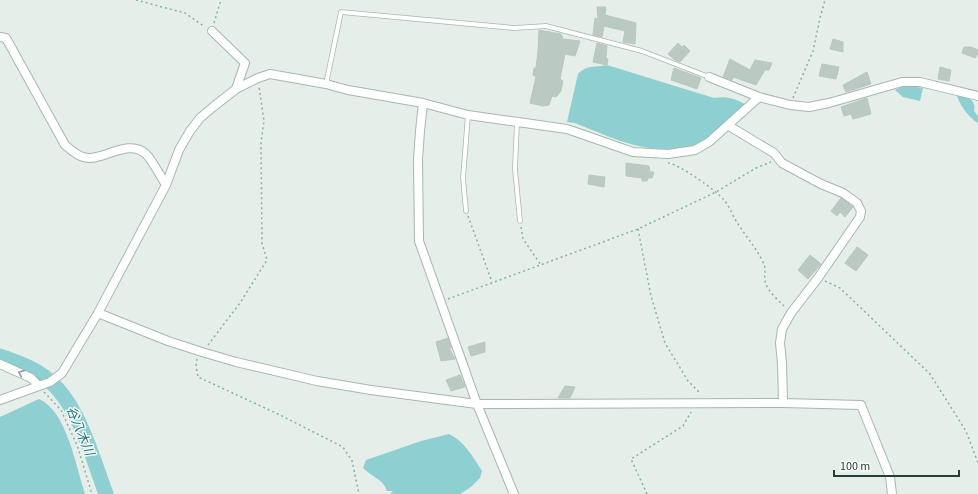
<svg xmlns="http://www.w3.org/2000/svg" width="978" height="494" font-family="'Source Sans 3','Noto Sans JP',sans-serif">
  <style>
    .water { fill: #8ecfd2 }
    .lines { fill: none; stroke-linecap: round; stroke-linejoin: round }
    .river { stroke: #8ecfd2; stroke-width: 15 }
    .building { fill: #bac9c2; stroke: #b8c8c0 }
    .service-casing { stroke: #a7b7b0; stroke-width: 5.5 }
    .minor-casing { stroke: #a7b7b0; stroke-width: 10 }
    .path { stroke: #86b2a0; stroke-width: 1.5; stroke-dasharray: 2 3; stroke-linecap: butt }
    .service { stroke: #fff; stroke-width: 4 }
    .minor { stroke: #fff; stroke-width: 8 }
    .oneway { stroke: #92a09a }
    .labels { text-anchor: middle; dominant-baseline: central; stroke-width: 3; stroke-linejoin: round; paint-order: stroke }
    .water-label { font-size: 13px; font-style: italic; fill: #1d777d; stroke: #f6faf8 }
  </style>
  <rect width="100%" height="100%" fill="#e5eee9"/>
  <path class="water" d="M 607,65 L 714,98 C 726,96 734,98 745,104 C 731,118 718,133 701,142 C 694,146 685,147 677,148 C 641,153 608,136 575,123 L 567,122 L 578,74 C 588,64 594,68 607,65 Z
    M 911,86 L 923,88 L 920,101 L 903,97 L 895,90 L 901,87 Z
    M 956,93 C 965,96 977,99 974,111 L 978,116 L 978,123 C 968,117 959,104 956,93 Z
    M 39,399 C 67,411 76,467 85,494 L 0,494 L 0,417 Z
    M 449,434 C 464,441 473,457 482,471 L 480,478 L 471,487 L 460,494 L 390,494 L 393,491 L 387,491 C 383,479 372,477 363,468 L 366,460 L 421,441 Z"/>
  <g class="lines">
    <path class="river" d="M 0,356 C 13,361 28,365 39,373 C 77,396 91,454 106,494"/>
  </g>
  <path class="building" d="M 597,7 L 606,7 L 605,15 L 636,23 L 635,44 L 623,42 L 625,31 L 604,26 L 602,37 L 593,35 L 595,18 L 598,19 Z
    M 539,30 L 561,34 L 563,39 L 580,41 L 575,56 L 565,54 L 560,79 L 563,81 L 561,91 L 556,97 L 552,96 L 549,105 L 543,106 L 530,103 L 536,77 L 533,75 L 534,68 L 536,68 L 538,51 Z
    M 833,39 L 843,42 L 843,52 L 830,49 Z
    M 597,43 L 607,46 L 606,58 L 608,59 L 607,65 L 593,62 Z
    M 678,43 L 682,47 L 684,45 L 690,51 L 680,62 L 675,60 L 668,54 Z
    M 964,47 L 971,47 L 978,50 L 978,54 L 975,58 L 962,53 Z
    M 730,59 L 750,70 L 755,60 L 772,63 L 769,70 L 765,70 L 756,85 L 733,77 L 732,80 L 723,77 Z
    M 822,64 L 839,67 L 836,79 L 819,76 Z
    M 940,67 L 951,70 L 949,81 L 938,79 Z
    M 674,68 L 701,78 L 697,89 L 671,80 Z
    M 867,72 L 871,84 L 846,92 L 843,85 Z
    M 867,98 L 871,114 L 853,119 L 851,114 L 844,116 L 841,107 Z
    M 626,163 L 649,166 L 650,172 L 654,172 L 652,178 L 648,178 L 647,181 L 642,181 L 642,178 L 626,176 Z
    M 589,175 L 605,177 L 604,187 L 588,184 Z
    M 841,198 L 853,207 L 845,217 L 840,212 L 837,216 L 831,211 Z
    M 857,247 L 868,255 L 856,271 L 845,263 Z
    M 810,255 L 821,264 L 808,279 L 798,270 Z
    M 448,338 L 451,348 L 449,348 L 455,359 L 441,361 L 436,342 Z
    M 485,342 L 485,352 L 471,356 L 468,347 Z
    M 460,375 L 465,387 L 451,391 L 446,380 Z
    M 565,386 L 575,387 L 570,398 L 558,398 Z"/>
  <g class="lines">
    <defs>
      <path id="service" d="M 326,84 L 341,12 L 514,28 L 546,26 L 642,51 L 709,77
        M 517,122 L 515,169 L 520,221
        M 466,211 L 463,178 L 468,115"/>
      <path id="minor" d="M 212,31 L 245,63 L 236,89
        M 0,37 L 6,38 L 65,145 C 71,150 76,155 83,157 C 101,163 128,137 146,154 C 152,160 161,177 166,185
        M 709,77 L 759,97
        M 423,103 L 420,131 L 418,160 L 419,241 L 477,404 L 514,494
        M 729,126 L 774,153 L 782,163 L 821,184 L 843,193 L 857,203 L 861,211 L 860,217 L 818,278 L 791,313 L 782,329 L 780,343 L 782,363 L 783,403
        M 98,313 L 168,341 L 202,352 L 236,362 L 317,381 L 371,390 L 477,404 L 783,403 L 861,405 L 890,477 L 892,494
        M 0,364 L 31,378 L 39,386
        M 0,400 L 50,382 L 62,373 L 98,313 L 166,185 L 179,150 L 190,131 L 200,118 L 213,107 L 236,89 L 258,78 L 270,74 L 326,84 L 348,90 L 423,103 L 468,115 L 567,129 L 633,152 L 668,154 L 695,150 L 709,142 L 759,97 L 790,105 L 809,107 L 829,103 L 902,82 L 920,82 L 978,96"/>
    </defs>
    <use href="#service" class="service-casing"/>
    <use href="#minor" class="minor-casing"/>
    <path class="path" d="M 136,0 L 185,13 L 205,27
      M 214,23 L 221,0
      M 793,98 L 813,51 L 820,18 L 825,0
      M 668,163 C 679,164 717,191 724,200 C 730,207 733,217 738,224 C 746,236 755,247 762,260 C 767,269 764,272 765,281 C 767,291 778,300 785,307
      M 468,216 L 492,282
      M 521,227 L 523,239 L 541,265
      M 638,229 L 651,296 L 665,343 L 688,381 L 701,394
      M 825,281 L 840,288 L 930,374 L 966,431 L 978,463
      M 448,299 L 638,229 L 716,192 L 756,168 L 771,162
      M 208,345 L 240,303 L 267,260 L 262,243 L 261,142 L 264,121 L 259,86
      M 197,359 L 196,366 L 198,377 L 278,414 L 343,447 L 352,461 L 359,494
      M 44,392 L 61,410 L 77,445 L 92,494
      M 647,494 L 631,459 L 683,426 L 691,412"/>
    <use href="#service" class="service"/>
    <use href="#minor" class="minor"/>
  </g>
  <defs><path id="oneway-chevron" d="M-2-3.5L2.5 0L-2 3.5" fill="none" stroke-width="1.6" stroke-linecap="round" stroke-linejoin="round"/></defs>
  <use class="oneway" href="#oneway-chevron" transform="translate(21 373) rotate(-156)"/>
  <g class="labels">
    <g class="water-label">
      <text transform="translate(80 431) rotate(68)">谷八木川</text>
    </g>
  </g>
  <path d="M834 470v6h125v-6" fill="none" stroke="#244136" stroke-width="2"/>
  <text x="840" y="470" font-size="12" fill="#244136" stroke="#f6faf8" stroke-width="3" paint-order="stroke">100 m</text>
</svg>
